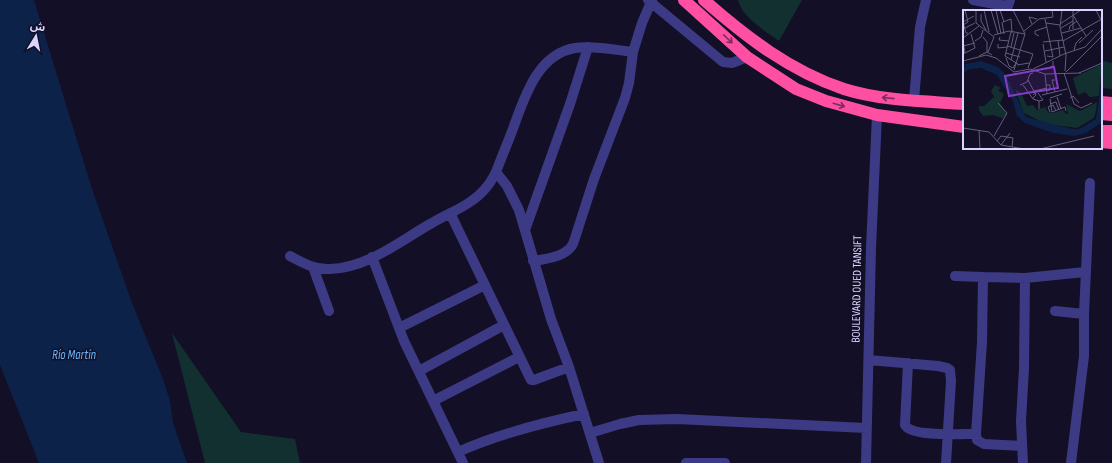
<svg xmlns="http://www.w3.org/2000/svg" width="1112" height="463" font-family="'Sofia Sans Condensed','Noto Sans Arabic',sans-serif">
  <style>
    .green { fill: #12302f }
    .water { fill: #0c2248 }
    .lines { fill: none; stroke-linecap: round; stroke-linejoin: round }
    .minor { stroke: #3d3a85; stroke-width: 10 }
    .highway { stroke: #ff4fa3; stroke-width: 12 }
    .oneway { stroke: #7d2c5e }
    .labels { text-anchor: middle; dominant-baseline: central; stroke-width: 3; stroke-linejoin: round; paint-order: stroke }
    .street-label { font-size: 12px; fill: #d9d4ff; stroke: #130f26 }
    .water-label { font-size: 13px; font-style: italic; fill: #62b6ff; stroke: #130f26 }
    .inset-road { fill: none; stroke: #625e7d; stroke-width: 1 }
    .view { fill: #843dc5; fill-opacity: 0.15; stroke: #843dc5; stroke-width: 2 }
    .inset-edge { fill: none; stroke: #d9d4ff; stroke-width: 2 }
  </style>
  <rect width="100%" height="100%" fill="#130f26"/>
  <path class="green" d="M 738,0 L 802,0 L 779,41 C 766,32 741,16 738,0 Z
    M 1101,60 L 1112,63 L 1112,89 L 1101,88 Z
    M 172,333 L 241,432 L 295,439 L 300,463 L 205,463 Z"/>
  <path class="water" d="M 0,0 L 34,0 L 91,186 L 132,303 L 163,379 L 170,401 L 173,423 L 187,463 L 39,463 L 0,365 Z"/>
  <g class="lines">
    <path class="minor" d="M 648,0 L 723,62 L 732,63 L 747,57
      M 973,0 L 1006,6 L 1008,6 L 1010,0
      M 914,100 L 920,27 L 926,0
      M 496,172 L 507,186 L 519,210 L 551,319 L 569,367 L 599,463
      M 450,213 L 531,380 L 534,380 L 569,367
      M 525,230 L 570,104 L 588,47
      M 290,256 C 303,263 315,270 330,269 C 368,268 401,240 432,223 C 449,213 471,205 484,190 C 489,185 493,178 496,172 C 502,156 509,140 515,123 C 526,93 539,54 575,48 C 592,45 616,50 633,52
      M 372,257 L 404,341 L 463,463
      M 533,261 C 545,259 563,257 571,247 C 573,245 574,241 575,238 L 594,179 L 625,98 L 629,83 L 633,52 L 642,23 L 652,0
      M 313,267 L 329,311
      M 955,276 L 983,277
      M 1055,311 L 1084,314 L 1084,356 L 1071,463
      M 1084,314 L 1090,183
      M 399,328 L 485,285
      M 869,360 L 938,366 L 947,368 L 950,370 L 951,381 L 946,463
      M 908,363 L 905,425 C 911,437 962,434 976,434
      M 419,371 L 504,325
      M 433,401 L 519,357
      M 590,433 L 620,424 L 639,420 L 677,419 L 866,428
      M 1021,446 L 984,444 L 977,440 L 976,434 L 982,342 L 983,277 L 1025,278
      M 458,452 C 498,434 541,423 584,414
      M 686,463 L 725,463
      M 866,463 L 871,248 L 877,115
      M 1023,463 L 1021,421 L 1024,368 L 1025,278 L 1085,272"/>
    <path class="highway" d="M 684,0 L 747,57 L 796,89 L 826,101 L 877,115 L 964,127
      M 704,0 C 746,37 790,71 844,89 C 882,101 924,101 964,104
      M 1101,102 L 1112,103
      M 1101,114 L 1112,115
      M 1101,131 L 1112,131
      M 1101,142 L 1112,143"/>
  </g>
  <defs><path id="oneway-shaft" d="M-6 0H5M1.5-3L5.5 0L1.5 3" fill="none" stroke-width="1.6" stroke-linecap="round" stroke-linejoin="round"/></defs>
  <g class="oneway">
    <use href="#oneway-shaft" transform="translate(728 39) rotate(44)"/>
    <use href="#oneway-shaft" transform="translate(888 98) rotate(-174)"/>
    <use href="#oneway-shaft" transform="translate(839 105) rotate(16)"/>
  </g>
  <g class="labels">
    <g class="street-label">
      <text transform="translate(857 289) rotate(-89)">BOULEVARD OUED TANSIFT</text>
    </g>
    <g class="water-label">
      <text x="74" y="355">Río Martín</text>
    </g>
  </g>
  <g transform="translate(963 10)">
    <rect width="139" height="139" fill="#130f26"/>
    <path d="M 139,54 L 136,86 L 127,87 L 122,82 L 115,85 L 110,68 ZM 32,75 L 38,78 L 35,80 L 41,84 L 37,93 L 44,105 L 39,108 L 30,105 L 20,106 L 16,100 L 16,96 L 21,96 L 31,87 L 28,81 ZM 52,79 L 58,83 L 64,96 L 70,95 L 74,100 L 82,97 L 85,102 L 90,103 L 100,100 L 103,104 L 105,103 L 103,94 L 117,101 L 134,92 L 133,101 L 131,108 L 114,118 L 83,114 L 61,103 Z" fill="#12302f"/>
    <path d="M 18,51 L 35,57 L 43,65 L 63,107 L 109,119 L 116,119 L 133,109 L 139,69 L 139,112 L 123,123 L 112,126 L 90,123 L 62,113 L 54,106 L 50,91 L 34,65 L 18,58 L 7,59 L 0,63 L 2,54 Z" fill="#0c2248"/>
    <path class="inset-road" d="M 13,0 L 13,13 L 31,27 L 25,42M 21,0 L 26,22M 28,0 L 35,24M 33,0 L 38,24M 37,0 L 41,12M 50,0 L 62,24 L 51,60M 99,0 L 97,17 L 103,45 L 102,61M 133,0 L 139,12M 18,4 L 18,11 L 23,20M 110,5 L 123,26M 82,9 L 90,47 L 84,46M 0,12 L 3,23 L 5,23M 0,12 L 11,6M 39,12 L 41,24M 40,12 L 48,9 L 49,23M 83,13 L 97,15M 69,14 L 66,7 L 74,9M 97,14 L 118,0M 0,15 L 5,12 L 2,0M 98,18 L 110,11M 0,19 L 12,13M 110,19 L 110,0M 106,20 L 107,16 L 114,11M 61,21 L 76,9 L 90,7 L 89,0M 48,22 L 42,46 L 55,54M 99,23 L 118,18M 31,25 L 46,21 L 62,24M 76,26 L 72,24 L 72,21 L 84,17M 20,27 L 24,32 L 24,42M 37,27 L 36,30 L 46,31M 0,28 L 16,16M 95,30 L 97,46M 0,31 L 2,43M 12,31 L 18,27 L 20,20M 100,31 L 137,10M 80,32 L 100,30M 116,33 L 130,20M 35,34 L 35,38 L 44,37M 80,34 L 83,52M 0,36 L 12,33M 44,36 L 70,44 L 65,58M 48,37 L 51,23M 111,40 L 113,33 L 119,27M 82,41 L 101,37M 43,43 L 57,47M 0,44 L 12,38 L 8,24M 16,46 L 24,42 L 29,45M 43,48 L 46,56 L 50,58 L 53,53M 48,50 L 55,23M 0,51 L 23,45 L 33,48 L 51,62 L 67,59 L 82,64 L 118,63M 54,55 L 66,53M 70,59 L 101,44 L 122,37 L 138,20M 83,59 L 90,56 L 90,51M 103,62 L 139,26M 101,63 L 111,94 L 118,98 L 129,93M 116,63 L 139,53M 82,64 L 84,84M 65,70 L 73,85 L 70,88M 57,75 L 64,72 L 67,64 L 70,63M 60,75 L 70,89 L 76,91M 71,81 L 84,78M 92,82 L 89,70 L 92,70M 75,83 L 80,90 L 76,91 L 76,99M 70,85 L 73,82 L 87,80 L 87,75 L 83,75M 79,85 L 104,79M 94,87 L 98,99M 87,88 L 99,84M 107,88 L 110,86 L 116,93M 87,89 L 89,102 L 102,97 L 103,101M 87,94 L 93,92 L 96,100M 87,102 L 85,97 L 90,95 L 93,101M 0,118 L 26,122 L 38,135 L 61,139M 16,120 L 17,139M 31,126 L 44,103 L 35,93M 34,131 L 38,126 L 50,128 L 49,137M 38,135 L 47,123M 77,139 L 131,126"/>
    <path class="view" d="M 91,57 L 95,78 L 46,86 L 42,66 Z"/>
    <rect width="139" height="139" class="inset-edge"/>
  </g>
  <g transform="translate(36 36) rotate(10)" stroke="#130f26" stroke-width="3" paint-order="stroke">
  <path d="M0-3L7 15L0 10L-7 15Z" fill="#d9d4ff"/>
  <text y="-6" font-size="11" font-weight="bold" text-anchor="middle" fill="#d9d4ff">ش</text>
  </g>
</svg>
